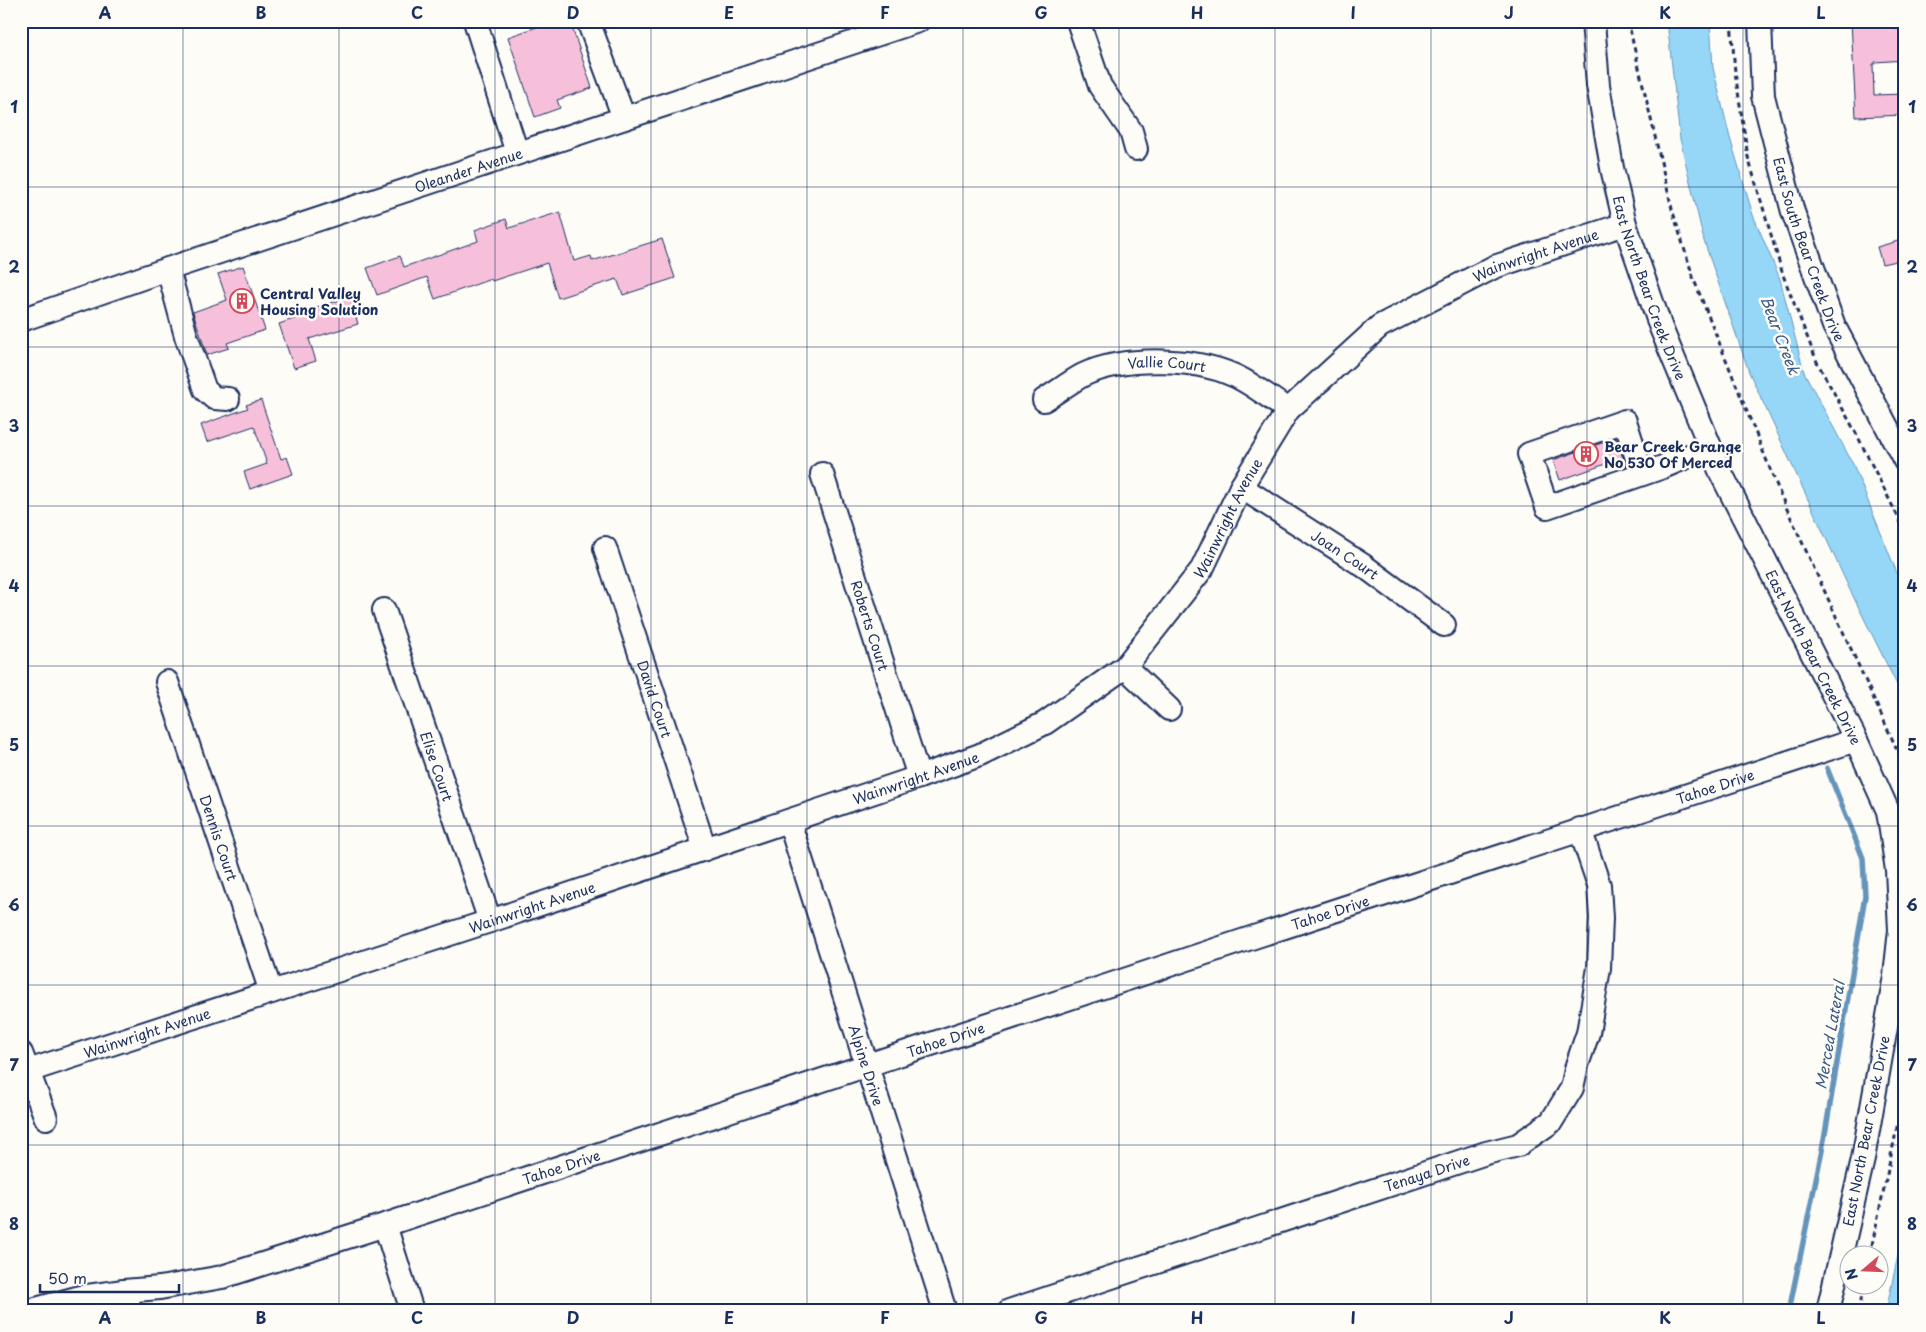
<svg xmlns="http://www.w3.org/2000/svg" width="1926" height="1332" font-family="'Playpen Sans',sans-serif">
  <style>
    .water { fill: #96d7f8; stroke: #6594ba }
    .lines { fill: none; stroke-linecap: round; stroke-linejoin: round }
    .stream { stroke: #6594ba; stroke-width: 5.5 }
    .building { fill: #f6c0db; stroke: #1b2f5e }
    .minor-casing { stroke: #1b2f5e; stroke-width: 26 }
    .path { stroke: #1b2f5e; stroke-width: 3; stroke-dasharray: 5 4; stroke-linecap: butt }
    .minor { stroke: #fdfcf7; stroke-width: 22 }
    .grid { fill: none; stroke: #1b2f5e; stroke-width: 1; stroke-opacity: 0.55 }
    .labels { text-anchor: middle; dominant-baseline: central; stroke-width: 5; stroke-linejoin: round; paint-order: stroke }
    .street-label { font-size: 14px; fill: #1b2f5e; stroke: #fdfcf7 }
    .poi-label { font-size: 14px; font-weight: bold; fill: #1b2f5e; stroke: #fdfcf7; text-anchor: start }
    .water-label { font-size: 15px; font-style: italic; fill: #3a5984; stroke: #fdfcf7 }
    .neatline { fill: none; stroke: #1b2f5e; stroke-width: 2 }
    .grid-label { font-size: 16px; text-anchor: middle; font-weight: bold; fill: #1b2f5e }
  </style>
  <rect width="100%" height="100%" fill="#fdfcf7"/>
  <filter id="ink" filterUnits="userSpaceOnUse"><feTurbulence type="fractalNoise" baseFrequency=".02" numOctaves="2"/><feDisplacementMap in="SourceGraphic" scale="10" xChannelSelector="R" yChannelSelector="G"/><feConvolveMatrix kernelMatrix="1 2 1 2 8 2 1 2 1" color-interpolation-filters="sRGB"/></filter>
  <g filter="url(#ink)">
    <path class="water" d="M 1667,21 L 1710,21 L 1713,68 L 1730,138 L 1753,215 L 1780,279 L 1804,372 L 1853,464 L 1899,578 L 1905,587 L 1905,701 L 1849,588 L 1749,372 L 1704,241 L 1680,139 Z
      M 1905,1223 L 1905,1311 L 1886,1311 Z"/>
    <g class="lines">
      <path class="stream" d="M 1789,1311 L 1824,1140 L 1865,896 L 1863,858 L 1827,768"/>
    </g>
    <path class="building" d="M 547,21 L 570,21 L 592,88 L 557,100 L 560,108 L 535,117 L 508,37 L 537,27 L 536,25 Z
      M 1851,21 L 1886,21 L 1896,29 L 1905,28 L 1905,60 L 1875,62 L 1875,64 L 1873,64 L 1874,95 L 1905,94 L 1905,115 L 1856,117 Z
      M 560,212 L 574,261 L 591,256 L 592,261 L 662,239 L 675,278 L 623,295 L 617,279 L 558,298 L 547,263 L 492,281 L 491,279 L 435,299 L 427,277 L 377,295 L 367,268 L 400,256 L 404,267 L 478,241 L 475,230 L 506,219 L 509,228 Z
      M 1905,239 L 1905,259 L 1882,264 L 1877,247 Z
      M 243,266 L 265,330 L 227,343 L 229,348 L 207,355 L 193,312 L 227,300 L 218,274 Z
      M 350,297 L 358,324 L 309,339 L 316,361 L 294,368 L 279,324 L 311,313 L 310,309 Z
      M 261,400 L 281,459 L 287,457 L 293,474 L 250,489 L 244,472 L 267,464 L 254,426 L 207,442 L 201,425 L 248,408 L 246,405 Z
      M 1616,438 L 1623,458 L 1560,480 L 1553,460 Z"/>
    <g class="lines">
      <defs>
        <g id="minor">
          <path d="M 475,21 L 517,153"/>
          <path d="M 588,21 L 624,118"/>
          <path d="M 1078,21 L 1100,86 L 1131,131 L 1136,149"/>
          <path id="s1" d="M 1593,21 L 1598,85 L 1612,168 L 1625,224 L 1661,328 L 1721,473 L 1856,740 L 1888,811 L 1897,870 L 1900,930 L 1895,976 L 1863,1159 L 1828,1311"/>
          <path id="s2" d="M 1760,21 L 1763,96 L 1793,212 L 1834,326 L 1905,461"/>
          <path d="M 168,269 L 186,336 L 205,390 L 214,398 L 228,399"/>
          <path id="s3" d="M 21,320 L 168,269 L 918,21"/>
          <path id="s4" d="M 1044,400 C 1057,392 1070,382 1083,375 C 1126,355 1202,357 1243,380 C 1259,389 1273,400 1288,410"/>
          <path id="s5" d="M 822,474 L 919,777"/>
          <path d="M 1642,474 L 1625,421 L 1529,454 L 1547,507 L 1663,467 L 1710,447"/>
          <path id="s6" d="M 1241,487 L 1364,566 L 1444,625"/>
          <path id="s7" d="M 605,548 L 705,849"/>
          <path id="s8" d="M 384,610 L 490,921"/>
          <path d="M 1125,667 L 1169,709"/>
          <path id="s9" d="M 167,682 L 271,992"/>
          <path id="s10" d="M 789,821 L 945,1311"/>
          <path d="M 21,1053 L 46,1118"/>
          <path id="s11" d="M 28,1071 L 490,921 L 919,777 L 980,755 L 1045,723 L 1125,667 L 1202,569 L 1241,487 L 1288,410 L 1380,326 L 1494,267 L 1625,224"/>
          <path d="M 385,1225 L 412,1311"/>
          <path d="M 124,1291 L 131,1311"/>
          <path id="s12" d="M 28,1311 L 80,1297 L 124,1291 L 160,1288 L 222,1277 L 385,1225 L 1254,937 L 1856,740"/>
          <path id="s13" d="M 1009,1311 L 1486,1153 L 1518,1145 L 1551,1122 L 1572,1088 L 1577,1065 L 1588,1033 L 1599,968 L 1601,918 L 1599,885 L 1580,829"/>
        </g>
      </defs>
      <use href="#minor" class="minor-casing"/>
      <path class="path" d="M 1628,21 L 1672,209 L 1694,280 L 1781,496 L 1905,767
        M 1731,21 L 1735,72 L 1748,157 L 1783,275 L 1817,362 L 1856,433 L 1905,531
        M 1870,1254 L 1905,1090
        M 1859,1311 L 1864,1284"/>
      <use href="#minor" class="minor"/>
    </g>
  </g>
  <path class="grid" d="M 183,21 L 183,1311M 339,21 L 339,1311M 495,21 L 495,1311M 651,21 L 651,1311M 807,21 L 807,1311M 963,21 L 963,1311M 1119,21 L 1119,1311M 1275,21 L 1275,1311M 1431,21 L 1431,1311M 1587,21 L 1587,1311M 1743,21 L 1743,1311M 21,187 L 1905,187M 21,347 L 1905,347M 21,506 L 1905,506M 21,666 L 1905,666M 21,826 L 1905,826M 21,985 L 1905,985M 21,1145 L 1905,1145"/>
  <defs>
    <symbol id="building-ring" viewBox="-11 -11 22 22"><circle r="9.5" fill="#fdfcf7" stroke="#d1495b" stroke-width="1.5"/><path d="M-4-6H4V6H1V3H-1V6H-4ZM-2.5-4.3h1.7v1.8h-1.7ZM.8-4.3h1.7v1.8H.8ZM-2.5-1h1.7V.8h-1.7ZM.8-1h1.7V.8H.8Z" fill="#d1495b"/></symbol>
  </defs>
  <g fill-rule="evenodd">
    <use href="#building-ring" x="228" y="287" width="28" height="28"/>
    <use href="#building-ring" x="1572" y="440" width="28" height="28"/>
  </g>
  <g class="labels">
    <g class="street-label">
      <text stroke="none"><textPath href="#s3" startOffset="472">Oleander Avenue</textPath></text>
      <text stroke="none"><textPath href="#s2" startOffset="235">East South Bear Creek Drive</textPath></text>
      <text stroke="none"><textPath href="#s11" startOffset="1775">Wainwright Avenue</textPath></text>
      <text stroke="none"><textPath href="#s1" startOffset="274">East North Bear Creek Drive</textPath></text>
      <text stroke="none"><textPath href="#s4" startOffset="132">Vallie Court</textPath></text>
      <text stroke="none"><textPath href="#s11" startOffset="1355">Wainwright Avenue</textPath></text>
      <text stroke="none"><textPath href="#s6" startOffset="124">Joan Court</textPath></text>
      <text stroke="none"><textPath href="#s5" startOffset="159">Roberts Court</textPath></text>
      <text stroke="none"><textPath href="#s1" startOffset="679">East North Bear Creek Drive</textPath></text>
      <text stroke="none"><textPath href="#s7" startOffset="159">David Court</textPath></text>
      <text stroke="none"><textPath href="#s8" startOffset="165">Elise Court</textPath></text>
      <text stroke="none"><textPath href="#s11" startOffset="935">Wainwright Avenue</textPath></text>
      <text stroke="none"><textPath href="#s12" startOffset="1769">Tahoe Drive</textPath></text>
      <text stroke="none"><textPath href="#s9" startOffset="164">Dennis Court</textPath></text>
      <text stroke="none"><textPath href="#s11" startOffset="530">Wainwright Avenue</textPath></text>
      <text stroke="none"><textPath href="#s12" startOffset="1364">Tahoe Drive</textPath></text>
      <text stroke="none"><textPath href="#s11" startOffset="125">Wainwright Avenue</textPath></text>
      <text stroke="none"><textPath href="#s12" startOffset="959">Tahoe Drive</textPath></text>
      <text stroke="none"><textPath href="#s10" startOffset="256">Alpine Drive</textPath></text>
      <text transform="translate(1866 1131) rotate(-79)">East North Bear Creek Drive</text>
      <text stroke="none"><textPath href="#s12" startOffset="554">Tahoe Drive</textPath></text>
      <text stroke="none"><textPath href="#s13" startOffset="440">Tenaya Drive</textPath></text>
    </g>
    <g class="poi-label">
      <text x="260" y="293">Central Valley<tspan x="260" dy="16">Housing Solution</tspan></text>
      <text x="1604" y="446">Bear Creek Grange<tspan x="1604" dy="16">No 530 Of Merced</tspan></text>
    </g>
    <g class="water-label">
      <text transform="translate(1781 335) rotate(69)">Bear Creek</text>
      <text transform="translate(1829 1035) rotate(-80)">Merced Lateral</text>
    </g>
  </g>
  <rect width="1926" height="1332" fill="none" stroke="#fdfcf7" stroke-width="55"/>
  <g transform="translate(1864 1270) rotate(251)"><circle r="24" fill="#fdfcf7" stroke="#a3aaba"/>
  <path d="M0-4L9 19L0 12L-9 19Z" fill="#d1495b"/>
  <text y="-8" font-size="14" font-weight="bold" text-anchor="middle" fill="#1b2f5e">N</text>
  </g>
  <path d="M40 1284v8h139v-8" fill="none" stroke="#1b2f5e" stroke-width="2.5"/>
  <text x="48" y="1284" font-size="15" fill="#1b2f5e" stroke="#fdfcf7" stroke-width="4" paint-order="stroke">50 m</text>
  <rect x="28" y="28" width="1870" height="1276" class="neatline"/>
  <g class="grid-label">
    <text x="105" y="19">A</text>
    <text x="261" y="19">B</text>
    <text x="417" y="19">C</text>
    <text x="573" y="19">D</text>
    <text x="729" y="19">E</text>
    <text x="885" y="19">F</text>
    <text x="1041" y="19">G</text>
    <text x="1197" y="19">H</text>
    <text x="1353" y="19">I</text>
    <text x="1509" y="19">J</text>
    <text x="1665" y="19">K</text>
    <text x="1821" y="19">L</text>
    <text x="14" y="113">1</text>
    <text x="1912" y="113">1</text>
    <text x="14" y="273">2</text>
    <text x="1912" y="273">2</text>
    <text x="14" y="432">3</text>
    <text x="1912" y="432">3</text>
    <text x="14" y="592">4</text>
    <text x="1912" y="592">4</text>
    <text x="14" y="751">5</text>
    <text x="1912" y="751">5</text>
    <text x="14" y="911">6</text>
    <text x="1912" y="911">6</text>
    <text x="14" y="1071">7</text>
    <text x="1912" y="1071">7</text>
    <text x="14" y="1230">8</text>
    <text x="1912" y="1230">8</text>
    <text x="105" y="1324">A</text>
    <text x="261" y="1324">B</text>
    <text x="417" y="1324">C</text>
    <text x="573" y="1324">D</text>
    <text x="729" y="1324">E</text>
    <text x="885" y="1324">F</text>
    <text x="1041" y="1324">G</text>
    <text x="1197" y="1324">H</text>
    <text x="1353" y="1324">I</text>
    <text x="1509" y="1324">J</text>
    <text x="1665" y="1324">K</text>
    <text x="1821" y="1324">L</text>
  </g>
</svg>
